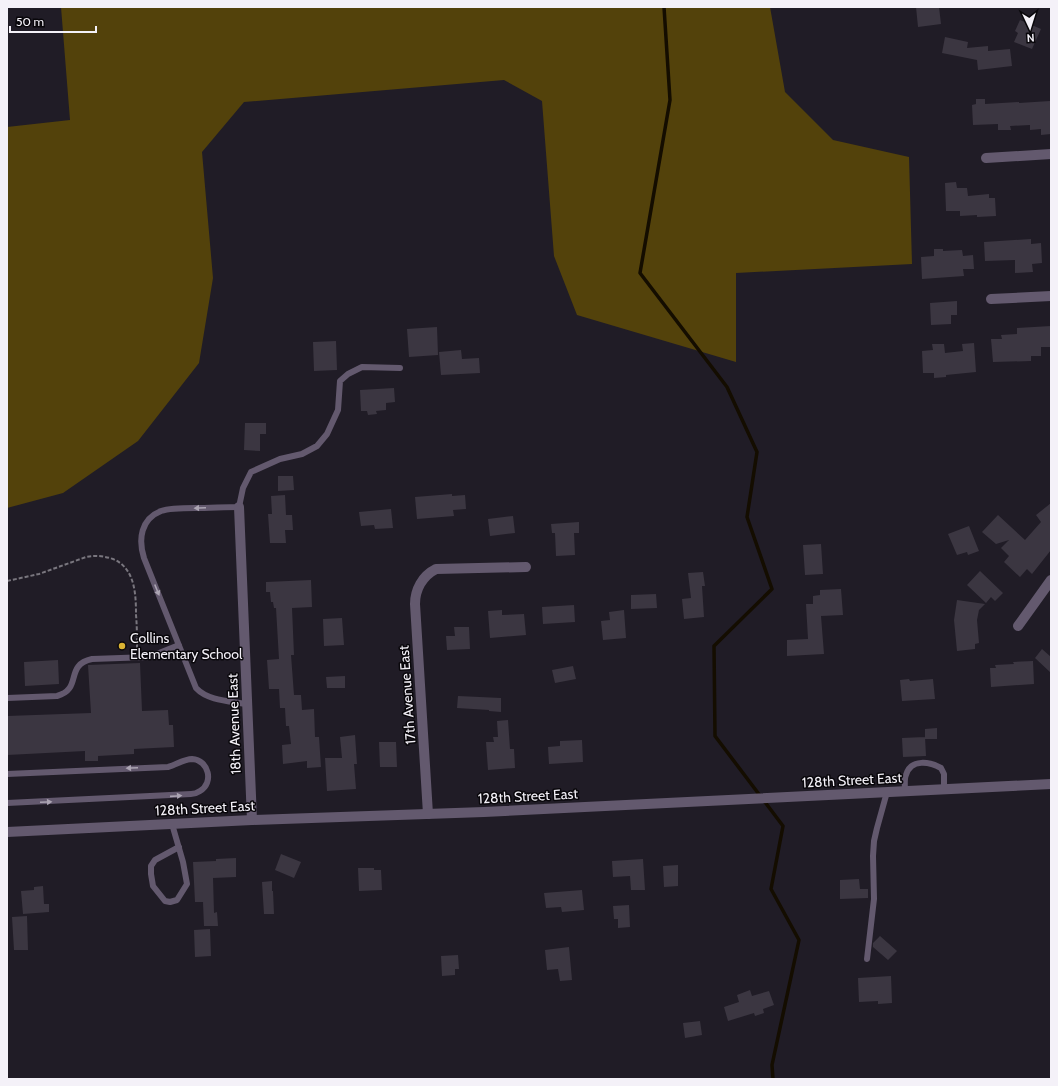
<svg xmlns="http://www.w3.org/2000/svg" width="1058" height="1086" font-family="Cabin,sans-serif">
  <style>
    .green { fill: #53420b }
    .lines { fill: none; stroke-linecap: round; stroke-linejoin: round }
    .stream { stroke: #140d00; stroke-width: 3.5 }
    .building { fill: #3b3641 }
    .path { stroke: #79767e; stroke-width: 2; stroke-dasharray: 4 2; stroke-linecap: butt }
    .service { stroke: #63596e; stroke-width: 6 }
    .minor { stroke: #63596e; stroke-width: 10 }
    .tertiary { stroke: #63596e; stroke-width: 10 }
    .oneway { fill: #aca5b3 }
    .poi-dot { fill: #dab333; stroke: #09070b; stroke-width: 1.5 }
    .labels { text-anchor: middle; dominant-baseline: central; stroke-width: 3; stroke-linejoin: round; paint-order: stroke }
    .poi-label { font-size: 14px; fill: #f4f1f8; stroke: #09070b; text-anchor: start }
    .street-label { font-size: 14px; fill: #f4f1f8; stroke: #09070b }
  </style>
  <rect width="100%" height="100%" fill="#201c26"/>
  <path class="green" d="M 61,7 L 770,7 L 785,92 L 833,140 L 909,157 L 912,264 L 736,273 L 736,362 L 577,315 L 554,256 L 542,101 L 504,80 L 244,102 L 202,152 L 213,278 L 199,363 L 138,441 L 63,493 L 7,508 L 7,127 L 70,120 Z"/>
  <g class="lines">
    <path class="stream" d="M 664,7 L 670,100 L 640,273 L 727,387 L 757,452 L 747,517 L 772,589 L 714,646 L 715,736 L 783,826 L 771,889 L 799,940 L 772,1065 L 773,1079"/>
  </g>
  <path class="building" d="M 916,7 L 939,7 L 941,24 L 918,27 Z
    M 1020,20 L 1041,29 L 1032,49 L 1014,42 L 1018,33 L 1015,31 Z
    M 945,37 L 968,42 L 967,48 L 988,46 L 988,51 L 1010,49 L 1012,66 L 978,70 L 977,60 L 942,53 Z
    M 976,99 L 985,99 L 985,104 L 1019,102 L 1019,103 L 1050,101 L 1051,134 L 1041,135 L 1041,129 L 1030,130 L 1030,125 L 1010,126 L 1011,130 L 998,130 L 998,124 L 973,125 L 972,105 L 976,104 Z
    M 956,182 L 957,188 L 967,188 L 968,196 L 989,194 L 989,198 L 995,198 L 996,216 L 977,217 L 977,215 L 960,216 L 960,211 L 946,211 L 945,183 Z
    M 1031,239 L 1031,244 L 1041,243 L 1042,263 L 1032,264 L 1033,272 L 1015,273 L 1015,260 L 985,261 L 984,242 Z
    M 934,249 L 943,249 L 943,251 L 962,250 L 963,256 L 973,255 L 974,269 L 963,269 L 964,276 L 922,279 L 921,257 L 934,256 Z
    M 957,301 L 957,315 L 951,315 L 951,324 L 931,325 L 930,303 Z
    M 1051,326 L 1051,347 L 1041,347 L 1041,356 L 1031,356 L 1031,361 L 993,362 L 991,339 L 1002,339 L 1001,335 L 1017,334 L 1017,328 Z
    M 437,327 L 438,355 L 409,357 L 407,329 Z
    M 336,341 L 337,370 L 314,371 L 313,342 Z
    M 974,343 L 976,372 L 946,375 L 946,377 L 934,378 L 934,373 L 923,373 L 922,351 L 933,350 L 932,344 L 944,344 L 945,353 L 963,351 L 962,344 Z
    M 461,350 L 462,359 L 479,358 L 480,373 L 441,375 L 439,352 Z
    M 394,388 L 395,402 L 386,403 L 386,410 L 376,411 L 377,414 L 368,415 L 367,411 L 361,411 L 360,390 Z
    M 245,423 L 266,423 L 266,434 L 260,434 L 260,451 L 244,450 Z
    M 278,476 L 293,476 L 294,490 L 278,491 Z
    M 452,494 L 452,496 L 465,495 L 466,509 L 453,510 L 454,516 L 417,519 L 415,497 Z
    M 285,495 L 286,515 L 292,515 L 293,530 L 285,530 L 286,543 L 270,543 L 268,514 L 272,514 L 271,496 Z
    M 1051,503 L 1051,550 L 1032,574 L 1027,569 L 1020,577 L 1004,562 L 1009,556 L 1001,548 L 1009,540 L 996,544 L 982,532 L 998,515 L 1025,540 L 1041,522 L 1036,515 Z
    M 391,509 L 393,528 L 375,529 L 374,525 L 361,526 L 359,512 Z
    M 513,516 L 515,533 L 490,536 L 488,519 Z
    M 579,522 L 579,533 L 574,533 L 575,555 L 556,556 L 555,533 L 552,533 L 551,524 Z
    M 969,526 L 979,551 L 968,555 L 967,552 L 957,555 L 948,534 Z
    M 821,544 L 823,574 L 805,575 L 803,545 Z
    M 980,571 L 1003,593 L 995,601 L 991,597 L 986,603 L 967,585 Z
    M 703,572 L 705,586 L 702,586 L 704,617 L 684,619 L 682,599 L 691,598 L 688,573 Z
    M 311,580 L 312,607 L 292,608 L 294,655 L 291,655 L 294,695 L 301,695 L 302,710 L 314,709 L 315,737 L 319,737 L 321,767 L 307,768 L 307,761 L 283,764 L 282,745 L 291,744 L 289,726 L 286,726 L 285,708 L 280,708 L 279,689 L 269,689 L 267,660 L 279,659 L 276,608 L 274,608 L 273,602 L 271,602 L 270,592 L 266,592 L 266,582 Z
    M 841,589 L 843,615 L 821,616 L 824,654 L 787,656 L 787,640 L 808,639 L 806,604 L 813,604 L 813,596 L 820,595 L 820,590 Z
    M 656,594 L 657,608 L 631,609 L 631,595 Z
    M 957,600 L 985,604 L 979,610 L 977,620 L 979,643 L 975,644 L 975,649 L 957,651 L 954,620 Z
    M 574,605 L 575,622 L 543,624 L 542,607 Z
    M 502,610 L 502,615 L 524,614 L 526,635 L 490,638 L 488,611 Z
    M 624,610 L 626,638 L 603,640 L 601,621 L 610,620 L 609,612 Z
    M 342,618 L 344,645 L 324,646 L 323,619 Z
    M 454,627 L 469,627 L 470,649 L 447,650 L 446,636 L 455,636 Z
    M 1042,649 L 1051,657 L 1051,673 L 1035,658 Z
    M 58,660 L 59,684 L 25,686 L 24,662 Z
    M 1033,661 L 1034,684 L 991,687 L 990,668 L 996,668 L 995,665 L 1014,664 L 1013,662 Z
    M 140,663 L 142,711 L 168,710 L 169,725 L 173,725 L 174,747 L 134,749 L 134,754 L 98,756 L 98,761 L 85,761 L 85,751 L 7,755 L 7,716 L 91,713 L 88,665 Z
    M 573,666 L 576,679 L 555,683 L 552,670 Z
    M 345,676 L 345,688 L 327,688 L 326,677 Z
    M 909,679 L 910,681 L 933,679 L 935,699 L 902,701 L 900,680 Z
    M 458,696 L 501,698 L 501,712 L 489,711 L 489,710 L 457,708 Z
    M 508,720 L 510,749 L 514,749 L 515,768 L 488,770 L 486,742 L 494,742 L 493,737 L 498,737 L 497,721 Z
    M 937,728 L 937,739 L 925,739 L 925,729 Z
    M 355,735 L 357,764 L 354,764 L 356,789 L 327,791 L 325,758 L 342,758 L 340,737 Z
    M 925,737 L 926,756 L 903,757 L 902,738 Z
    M 582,740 L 583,762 L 549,764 L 548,747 L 560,746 L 560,741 Z
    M 379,742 L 396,742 L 397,767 L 380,767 Z
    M 281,854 L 301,862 L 294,878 L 275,870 Z
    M 236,858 L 236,877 L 213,878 L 214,913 L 217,912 L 218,926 L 204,926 L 203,902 L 195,902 L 193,862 L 216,861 L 216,859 Z
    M 643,859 L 645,890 L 631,890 L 630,876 L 613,877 L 612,861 Z
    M 678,865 L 678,886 L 664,887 L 663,866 Z
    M 358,868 L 374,868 L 374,870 L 381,870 L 382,890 L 359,891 Z
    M 859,879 L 860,889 L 868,889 L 868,898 L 840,899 L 840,880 Z
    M 272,881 L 272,891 L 273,891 L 274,914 L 264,914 L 262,882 Z
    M 43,886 L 44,904 L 49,904 L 49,912 L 23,914 L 21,891 L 34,890 L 34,887 Z
    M 582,890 L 584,910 L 562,912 L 561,907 L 546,908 L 544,893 Z
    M 629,905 L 630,927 L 618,928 L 618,919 L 614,919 L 613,906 Z
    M 27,916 L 28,950 L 14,950 L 12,917 Z
    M 210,929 L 211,956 L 195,957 L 194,930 Z
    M 880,936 L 897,951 L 888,960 L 873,947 L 873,943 Z
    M 569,947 L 572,980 L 560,981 L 558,969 L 547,970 L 545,950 Z
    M 458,955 L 459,969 L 455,969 L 455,975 L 442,976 L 441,956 Z
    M 891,976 L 892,1003 L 878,1004 L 878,1001 L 859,1002 L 858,978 Z
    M 750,990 L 752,996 L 769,991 L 774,1005 L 763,1009 L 764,1013 L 755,1016 L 754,1013 L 728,1021 L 724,1007 L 739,1002 L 737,995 Z
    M 700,1021 L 702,1035 L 685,1038 L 683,1023 Z"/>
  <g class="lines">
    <path class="path" d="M 7,581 L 39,574 L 86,557 C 95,555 104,556 113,559 C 135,568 136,594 136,615 C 137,626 137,637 137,649"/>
    <path class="service" d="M 7,698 L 57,696 C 83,689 64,665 92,659 L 149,657 L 179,645
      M 247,704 C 230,701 208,701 196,688 L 144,558 C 138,539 141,519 161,511 C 170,508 186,508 195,508 C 210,508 224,507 239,507 L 243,488 L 251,472 L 280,459 L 302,454 L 317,446 L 327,434 L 338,410 L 340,381 L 348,374 L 362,367 L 400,368
      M 7,774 L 168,767 C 176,765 184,759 192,759 C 209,760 214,783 200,791 C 197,793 194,794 191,794 L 7,803
      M 905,791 C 905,786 904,779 906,775 C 911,758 930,762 941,768 L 944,774 L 944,789
      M 172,824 L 183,862 L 187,884 L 177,900 L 170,902 L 165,901 L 153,886 L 151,874 L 151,866 L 155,860 L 179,847
      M 867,959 L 874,899 L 873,856 L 874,841 L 877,828 L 887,792"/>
    <path class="minor" d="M 986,158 L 1051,154
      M 991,299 L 1051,296
      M 239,507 L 252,820
      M 1018,626 L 1051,580
      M 428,814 L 415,604 C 415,590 422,576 436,569 L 526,567"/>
    <path class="tertiary" d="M 7,832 L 252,820 L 484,812 L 1051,784"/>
  </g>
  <defs><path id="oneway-solid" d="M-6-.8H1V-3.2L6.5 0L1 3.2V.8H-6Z"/></defs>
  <g class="oneway">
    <use href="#oneway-solid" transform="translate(200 508) rotate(178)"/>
    <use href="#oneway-solid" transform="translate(157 590) rotate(68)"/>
    <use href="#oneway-solid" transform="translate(132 768) rotate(177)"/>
    <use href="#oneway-solid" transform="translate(176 796) rotate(-4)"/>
    <use href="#oneway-solid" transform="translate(46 802) rotate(-3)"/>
  </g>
  <circle class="poi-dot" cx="122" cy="646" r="4"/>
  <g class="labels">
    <g class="poi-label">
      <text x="130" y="638">Collins<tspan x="130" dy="16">Elementary School</tspan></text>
    </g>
    <g class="street-label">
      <text transform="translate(407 695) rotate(-94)">17th Avenue East</text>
      <text transform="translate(234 724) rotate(-92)">18th Avenue East</text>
      <text transform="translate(852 780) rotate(-3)">128th Street East</text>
      <text transform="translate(528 796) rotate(-3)">128th Street East</text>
      <text transform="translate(205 808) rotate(-3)">128th Street East</text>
    </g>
  </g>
  <rect width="1058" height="1086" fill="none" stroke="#f4f1f8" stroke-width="16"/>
  <g transform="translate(1030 28) rotate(176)" stroke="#09070b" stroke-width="3" paint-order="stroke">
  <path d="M0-3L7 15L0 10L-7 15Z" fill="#f4f1f8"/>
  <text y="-6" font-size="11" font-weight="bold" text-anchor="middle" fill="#f4f1f8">N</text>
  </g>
  <path d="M10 26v6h86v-6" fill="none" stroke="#f4f1f8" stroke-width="2"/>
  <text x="16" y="26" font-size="12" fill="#f4f1f8" stroke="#09070b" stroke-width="3" paint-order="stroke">50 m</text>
</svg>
